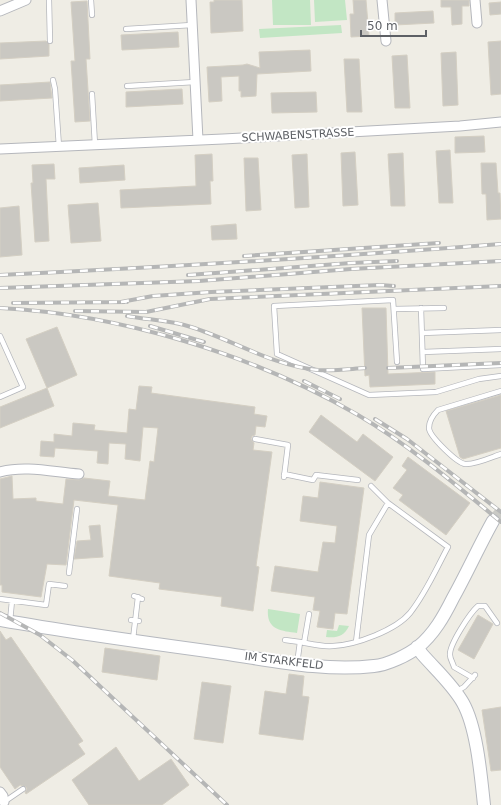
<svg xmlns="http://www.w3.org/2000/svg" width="501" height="805" font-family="'DejaVu Sans',sans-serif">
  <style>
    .green { fill: #c2e6c4 }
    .building { fill: #cac8c2; stroke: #d4cfc3 }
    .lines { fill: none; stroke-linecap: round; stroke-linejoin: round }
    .secondary-tunnel { stroke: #cacac5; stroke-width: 12; stroke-dasharray: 12 6; stroke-linecap: butt }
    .lane-casing { stroke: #b5b7bc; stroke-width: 6 }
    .street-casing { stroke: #b5b7bc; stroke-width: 11 }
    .secondary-casing { stroke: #b6b9bf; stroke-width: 14 }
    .lane { stroke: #fff; stroke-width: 4.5 }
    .street { stroke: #fff; stroke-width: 9 }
    .secondary { stroke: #fff; stroke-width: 12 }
    .rail-casing { stroke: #b5b6b6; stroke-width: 4 }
    .rail { stroke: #fff; stroke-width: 2.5; stroke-dasharray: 8; stroke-linecap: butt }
    .labels { text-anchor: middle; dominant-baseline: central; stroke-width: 4; stroke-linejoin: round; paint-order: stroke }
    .street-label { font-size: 11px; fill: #5d6065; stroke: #fff }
  </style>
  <rect width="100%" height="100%" fill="#efede5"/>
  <path class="green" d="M 272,0 L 310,0 L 311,25 L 273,25 Z
    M 314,0 L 345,0 L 347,20 L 315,22 Z
    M 341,25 L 342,33 L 260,38 L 259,29 Z
    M 268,609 L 300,614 L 297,633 C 281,631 266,630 268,609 Z
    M 339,625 L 349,626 C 344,637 336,638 326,637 L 327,630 L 337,631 Z"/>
  <path class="building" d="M 214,0 L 242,0 L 243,31 L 211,33 L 210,2 L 214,2 Z
    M 353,0 L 366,0 L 369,36 L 351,37 L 350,14 L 354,14 Z
    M 441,0 L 469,0 L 469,6 L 462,6 L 462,24 L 452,25 L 451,7 L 441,7 Z
    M 87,1 L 90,59 L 86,59 L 90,121 L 75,122 L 71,61 L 75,61 L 71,2 Z
    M 501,2 L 501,14 L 490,15 L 489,3 Z
    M 433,11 L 434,23 L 395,25 L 395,13 Z
    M 178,32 L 179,47 L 122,50 L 121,35 Z
    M 46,41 L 49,44 L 49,56 L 0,59 L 0,43 Z
    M 501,41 L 501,94 L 491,95 L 488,42 Z
    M 310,50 L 311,71 L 257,74 L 256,96 L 241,97 L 241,91 L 239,91 L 239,76 L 221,77 L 222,101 L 209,102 L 207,67 L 243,65 L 247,64 L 260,68 L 259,52 Z
    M 456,52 L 458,105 L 443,106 L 441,53 Z
    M 407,55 L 410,108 L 395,108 L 392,56 Z
    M 344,59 L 359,59 L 362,112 L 347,112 Z
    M 50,82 L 52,98 L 0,101 L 0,85 Z
    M 182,89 L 183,104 L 126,107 L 126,92 Z
    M 316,92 L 317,112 L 272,113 L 271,93 Z
    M 484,136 L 485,152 L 455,153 L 455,137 Z
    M 450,150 L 453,203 L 439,203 L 436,151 Z
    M 355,152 L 358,205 L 343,206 L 341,153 Z
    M 403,153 L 405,206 L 391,206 L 388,154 Z
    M 212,154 L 213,181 L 210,181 L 211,204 L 121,208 L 120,190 L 196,186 L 195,155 Z
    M 307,154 L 309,207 L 295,208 L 292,155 Z
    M 244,158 L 258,158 L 261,210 L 246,211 Z
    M 481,163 L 496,163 L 498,193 L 500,193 L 501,219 L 487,220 L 486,194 L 482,194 Z
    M 54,164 L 55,179 L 46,179 L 49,241 L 35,242 L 31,183 L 33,183 L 32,165 Z
    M 124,165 L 125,180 L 80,183 L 79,168 Z
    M 98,203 L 101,241 L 71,243 L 68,205 Z
    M 19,206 L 22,255 L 0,257 L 0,208 Z
    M 236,224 L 237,239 L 212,240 L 211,226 Z
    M 362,308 L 386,308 L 388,374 L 435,372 L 435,384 L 370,387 L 369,375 L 365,376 Z
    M 57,327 L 77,375 L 47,388 L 26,339 Z
    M 139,386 L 152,387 L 151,393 L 255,407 L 254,414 L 267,416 L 265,427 L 256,426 L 255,435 L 252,436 L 251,439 L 254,443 L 253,450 L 272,452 L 256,566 L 259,567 L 253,611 L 221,606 L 222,597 L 159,589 L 160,583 L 109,576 L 118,505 L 74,500 L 66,565 L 47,564 L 41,597 L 2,592 L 2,585 L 0,585 L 0,479 L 12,476 L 13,499 L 36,498 L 36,501 L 63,504 L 66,479 L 79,480 L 84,478 L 110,481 L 108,496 L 145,500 L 150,461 L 154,462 L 158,428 L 143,427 L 140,461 L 125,459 L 126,444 L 109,443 L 108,464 L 97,463 L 98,451 L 55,448 L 54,457 L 40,456 L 41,441 L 54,442 L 54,434 L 72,436 L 73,423 L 95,425 L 94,430 L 127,433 L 129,409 L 136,410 Z
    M 47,388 L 54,406 L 0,428 L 0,407 Z
    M 501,395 L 501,448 L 463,459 L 460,457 L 446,411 Z
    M 321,415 L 357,442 L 363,434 L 393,457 L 375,481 L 309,432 Z
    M 408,457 L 470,503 L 446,535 L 399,500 L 403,495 L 393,488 L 407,470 L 402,466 Z
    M 320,482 L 364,488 L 347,614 L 335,613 L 333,629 L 317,627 L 320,611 L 313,610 L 315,597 L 271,591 L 275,566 L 318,572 L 323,542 L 335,543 L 337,526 L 300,521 L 303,496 L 318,498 Z
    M 100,525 L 103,557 L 74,559 L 77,541 L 91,540 L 89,526 Z
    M 478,615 L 493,624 L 474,659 L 458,650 Z
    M 0,631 L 6,640 L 11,637 L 83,741 L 78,744 L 85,754 L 26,794 L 25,792 L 27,789 L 26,787 L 20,785 L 15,789 L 0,767 Z
    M 105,648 L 160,656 L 157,680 L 102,672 Z
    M 289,674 L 304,676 L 302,696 L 309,697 L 303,740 L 259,734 L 265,691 L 286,694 Z
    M 202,682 L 231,686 L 223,743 L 194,739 Z
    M 501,707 L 501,770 L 491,771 L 482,710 Z
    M 116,747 L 139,781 L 171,759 L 189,785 L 162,805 L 89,805 L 72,780 Z"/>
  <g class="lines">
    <path class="secondary-tunnel" d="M 493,521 L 501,512"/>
    <defs>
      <path id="lane" d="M 49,0 L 50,41
        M 91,0 L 92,15
        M 126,29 L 192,25
        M 53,80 L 55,89 L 59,147
        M 127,86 L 195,82
        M 92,94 L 95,145
        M 421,308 L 423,369 L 501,365
        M 394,309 L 444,308
        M 422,333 L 501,330
        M 423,352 L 501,349
        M 397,362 L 393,300 L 274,306 L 277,354 L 369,395 L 436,392 L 479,379 L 501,376
        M 501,391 L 438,410 C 433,415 429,420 429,428 C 429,436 457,463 465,464 C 475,465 492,457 501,454
        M 0,397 L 23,387 L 0,336
        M 255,439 L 288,445 L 284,477
        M 284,474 L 313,480 L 316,475 L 358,480
        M 371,486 L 388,503
        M 69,573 L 77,509
        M 134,596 L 142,599
        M 0,599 L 46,605 L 49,584 L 65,586
        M 131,620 L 139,621
        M 10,621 L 12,601
        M 133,639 L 138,597
        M 285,640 L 300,642
        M 304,643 L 309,614
        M 297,664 L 300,642 C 311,644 322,647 333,646 C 356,645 396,630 410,613 C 426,593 436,569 448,547 L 388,503 L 369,535 L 356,642
        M 473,678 L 454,667 C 453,663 450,659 450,655 C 449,645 470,613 478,606 L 485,606 L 497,623
        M 457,691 L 464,687 L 475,675
        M 4,802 L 23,789"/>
      <path id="street" d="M 191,0 L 198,140
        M 382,0 L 386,41
        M 475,0 L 477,23
        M 0,11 L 26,0
        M 0,149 L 223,139 L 460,126 L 501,122
        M 0,472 C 25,465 53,472 79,474
        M 0,792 L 3,796 L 4,802"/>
      <path id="secondary" d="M 0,620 C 73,633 147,643 221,653 C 271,660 323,672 374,666 C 387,665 408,655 418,647 C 434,634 444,616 453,598 C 467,573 479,546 493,521
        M 417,647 L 422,654 C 436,670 453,685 463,703 C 477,728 481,777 484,805"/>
    </defs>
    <use href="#lane" class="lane-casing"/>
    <use href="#street" class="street-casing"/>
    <use href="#secondary" class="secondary-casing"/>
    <use href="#lane" class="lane"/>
    <use href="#street" class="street"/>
    <use href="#secondary" class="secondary"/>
    <defs>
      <path id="rail" d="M 244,256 L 439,243
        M 0,275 C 167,267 334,257 501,244
        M 188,275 L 351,263 L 397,261
        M 0,288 L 199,281 L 351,269 L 501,261
        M 121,302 L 153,296 L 211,292 L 380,285 L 394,286
        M 13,303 L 127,302
        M 0,308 C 119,314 255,355 358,415 C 409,445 455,484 501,522
        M 75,311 L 146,312 L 210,299 L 501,286
        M 127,316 C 148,320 170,320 191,327 C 233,340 273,366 318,370 C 334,371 349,369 365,368
        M 150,326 L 204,342
        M 388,368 L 501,363
        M 304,381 L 340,399
        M 375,419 L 407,439 L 501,512
        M 0,613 L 40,635 L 72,660 L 227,805"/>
    </defs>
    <use href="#rail" class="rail-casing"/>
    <use href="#rail" class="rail"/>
  </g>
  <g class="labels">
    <g class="street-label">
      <text transform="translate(298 135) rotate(-3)">SCHWABENSTRASSE</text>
      <text transform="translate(284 661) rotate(7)">IM STARKFELD</text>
    </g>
  </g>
  <path d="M361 30v6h65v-6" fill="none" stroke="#5d6065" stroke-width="2"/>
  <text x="367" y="30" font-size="12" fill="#5d6065" stroke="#ffffff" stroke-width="3" paint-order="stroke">50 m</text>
</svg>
